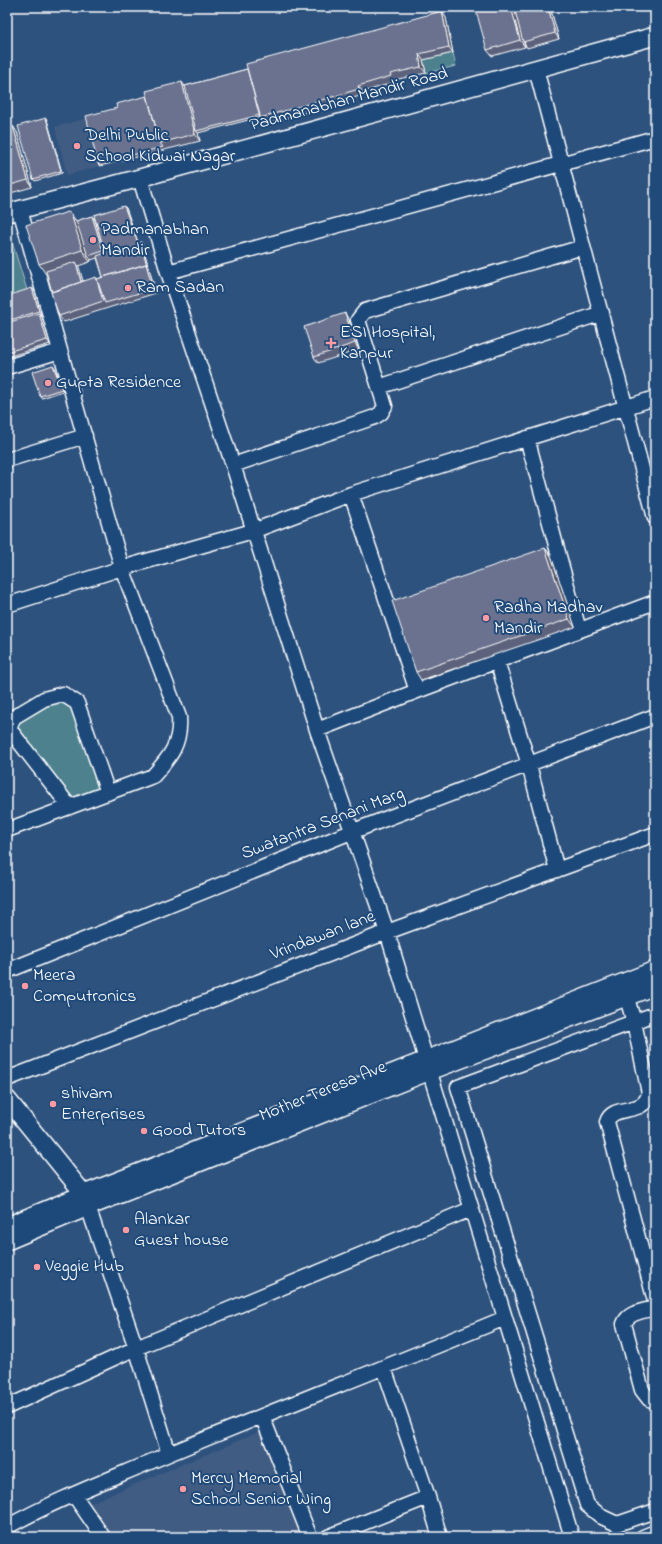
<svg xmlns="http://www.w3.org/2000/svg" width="662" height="1544" font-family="'Indie Flower',sans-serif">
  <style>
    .built { fill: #405c83 }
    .green { fill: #4e818e; stroke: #a6c0c6 }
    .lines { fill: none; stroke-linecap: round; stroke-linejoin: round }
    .minor-casing { stroke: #fff; stroke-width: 17 }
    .tertiary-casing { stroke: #fff; stroke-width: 20 }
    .minor { stroke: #1f4a7a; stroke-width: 14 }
    .tertiary { stroke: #1f4a7a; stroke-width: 17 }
    .wall { fill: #5c627b; stroke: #fff; fill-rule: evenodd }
    .shaded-wall { fill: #4b5064; stroke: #fff }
    .building { fill: #6b728f; stroke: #fff }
    .poi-dot { fill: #ff9aa2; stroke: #1f4a7a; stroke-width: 1.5 }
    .labels { text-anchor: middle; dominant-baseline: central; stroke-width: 4; stroke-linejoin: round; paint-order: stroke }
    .street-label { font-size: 18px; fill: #fff; stroke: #1f4a7a }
    .poi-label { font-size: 18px; fill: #fff; stroke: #1f4a7a; text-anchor: start }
  </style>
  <rect width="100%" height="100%" fill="#2e527e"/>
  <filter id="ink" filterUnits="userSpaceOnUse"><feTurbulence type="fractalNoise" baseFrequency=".025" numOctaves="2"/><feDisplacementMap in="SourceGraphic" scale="8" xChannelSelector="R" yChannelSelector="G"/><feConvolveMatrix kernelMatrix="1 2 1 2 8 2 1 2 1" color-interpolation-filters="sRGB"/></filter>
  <g filter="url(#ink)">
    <path class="built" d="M 88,118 L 100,166 L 67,175 L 55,127 Z
      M 264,1430 L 305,1537 L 111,1537 L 88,1504 Z"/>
    <path class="green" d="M 453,53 L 456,66 L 426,73 L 423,60 Z
      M 11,239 L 28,293 L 7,300 L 7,240 Z
      M 60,697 L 76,705 L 105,792 L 70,805 L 12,725 Z"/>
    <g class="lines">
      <defs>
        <path id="minor" d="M 536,69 L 655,518
          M 140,178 L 168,272 L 233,465 L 317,730 L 387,932 L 572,1537
          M 168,272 L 655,138
          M 7,367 L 60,351
          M 379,387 L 602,313
          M 527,438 L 579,630
          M 7,460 L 85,436
          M 233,465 L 375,417 L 381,413 L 385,406 L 358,320 L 365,311 L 583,247
          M 351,494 L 417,691
          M 7,605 L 122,568 L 253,531 L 351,494 L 655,398
          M 497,661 L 529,765 L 557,870
          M 317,730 L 417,691 L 655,602
          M 70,807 L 10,730 L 11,723 L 14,717 L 44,699 L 63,694 L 77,703 L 108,793
          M 7,830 L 153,776 C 170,757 181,744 179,717 L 122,568 L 20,210
          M 7,971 L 351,832 L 655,716
          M 624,988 L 634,1022 L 649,1093 C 645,1117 612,1103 607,1122 L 655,1301
          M 655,1014 L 458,1087 L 587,1505 L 602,1517 L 617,1524 L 655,1511
          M 7,1079 L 387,932 L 655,834
          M 655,1308 C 644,1311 628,1312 624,1324 L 642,1390 L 649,1399 L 655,1401
          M 7,1407 L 136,1348 L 85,1198
          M 262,1416 L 310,1537
          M 169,1454 L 136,1348 L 471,1209
          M 74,1495 L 103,1537
          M 428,1497 L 440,1537
          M 7,1527 C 57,1499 111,1479 164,1456 C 277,1409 392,1365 505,1318
          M 328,1537 L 428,1497 L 384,1368
          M 643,1537 L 655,1532"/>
        <path id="tertiary" d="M 7,213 L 140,178 L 655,36
          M 7,1099 L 84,1194
          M 7,1226 L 84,1194 L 655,970
          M 7,1241 L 88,1207 L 430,1071 L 655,986"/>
      </defs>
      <use href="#minor" class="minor-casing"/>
      <use href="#tertiary" class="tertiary-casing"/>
      <use href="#minor" class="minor"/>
      <use href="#tertiary" class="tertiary"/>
    </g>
    <path class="wall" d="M 514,7 L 550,7 L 559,39 L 527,48 L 524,42 L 525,47 L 492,56 L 487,50 Z
      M 442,11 L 446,18 L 453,53 L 423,60 L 426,73 L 394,80 L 395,82 L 363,92 L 363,95 L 265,125 L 260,117 L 198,133 L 200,141 L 100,166 L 98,164 L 117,108 L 185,86 L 247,69 Z
      M 47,120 L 62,173 L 35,181 L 33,179 Z
      M 7,128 L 17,132 L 32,187 L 7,194 Z
      M 126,208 L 138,243 L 141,242 L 142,244 L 156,293 L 108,308 L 64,322 L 59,316 L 47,276 L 39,264 L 71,214 L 76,221 L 92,216 L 95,220 L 99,234 ZM 97,258 L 103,277 L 97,279 L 83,281 L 78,266 L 90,262 L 91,260 Z
      M 35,292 L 42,316 L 41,316 L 50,344 L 7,357 L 7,296 Z
      M 349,320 L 359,350 L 318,363 L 314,357 Z
      M 55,368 L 63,391 L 42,398 L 40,396 Z
      M 545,548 L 551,556 L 575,627 L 421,680 L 416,672 Z"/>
    <path class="shaded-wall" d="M 511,7 L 514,7 L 525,47 L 520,40 Z
      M 548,7 L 550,7 L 559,39 L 555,33 Z
      M 442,11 L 446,18 L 453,53 L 449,47 Z
      M 419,54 L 423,60 L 426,73 L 421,67 Z
      M 182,82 L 186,88 L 196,131 L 198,133 L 200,141 L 195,134 Z
      M 358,86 L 363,92 L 363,95 L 359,89 Z
      M 46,118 L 47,120 L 62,173 L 61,171 Z
      M 13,126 L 17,132 L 32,187 L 28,180 Z
      M 124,206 L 126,208 L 139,245 L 138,243 Z
      M 71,214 L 79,226 L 88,256 L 91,260 L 90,262 L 82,250 Z
      M 92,216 L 95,220 L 106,255 L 103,251 Z
      M 141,242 L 142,244 L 156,293 L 153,289 L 146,264 Z
      M 76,262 L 79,267 L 85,288 L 82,284 Z
      M 32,288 L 35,292 L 42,316 L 39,311 Z
      M 39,313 L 42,317 L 50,344 L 47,340 Z
      M 345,313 L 349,320 L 359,350 L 355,343 Z
      M 53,365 L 55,368 L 63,391 L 62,389 Z
      M 545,548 L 551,556 L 575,627 L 569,619 Z"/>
    <path class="building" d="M 475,7 L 511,7 L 520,40 L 487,50 Z
      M 514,7 L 548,7 L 555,33 L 523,42 Z
      M 442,11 L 449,47 L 419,54 L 421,67 L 390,74 L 391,76 L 358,86 L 359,89 L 260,118 L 246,64 Z
      M 247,69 L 260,115 L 196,131 L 185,86 Z
      M 182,82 L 195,134 L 160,143 L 146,91 Z
      M 147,96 L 160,143 L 163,147 L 98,164 L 86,116 L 117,108 L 116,104 Z
      M 46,118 L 61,171 L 33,179 L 18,126 Z
      M 13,126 L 28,180 L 7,186 L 7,128 Z
      M 124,206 L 138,243 L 141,242 L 147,266 L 146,264 L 103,277 L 97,256 L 105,253 L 94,215 Z
      M 68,212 L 71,214 L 82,249 L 82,250 L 39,264 L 26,225 Z
      M 92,216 L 103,251 L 88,256 L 76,221 Z
      M 76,262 L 81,282 L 52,292 L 46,271 Z
      M 146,264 L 153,289 L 105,303 L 97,279 Z
      M 96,277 L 103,301 L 59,316 L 51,292 Z
      M 32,288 L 39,311 L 7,321 L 7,296 Z
      M 39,313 L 47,340 L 7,352 L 7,323 Z
      M 345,313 L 355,343 L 314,357 L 304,327 Z
      M 53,365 L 62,389 L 40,396 L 32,372 Z
      M 545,548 L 569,619 L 416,672 L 392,601 Z"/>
  </g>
  <g class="poi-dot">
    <circle cx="77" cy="146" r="4"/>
    <circle cx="93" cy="240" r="4"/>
    <circle cx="128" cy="288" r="4"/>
    <path d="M329 337h4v4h4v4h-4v4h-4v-4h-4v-4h4z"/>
    <circle cx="48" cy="383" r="4"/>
    <circle cx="486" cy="618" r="4"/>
    <circle cx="25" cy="986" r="4"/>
    <circle cx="53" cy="1104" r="4"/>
    <circle cx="144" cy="1131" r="4"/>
    <circle cx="126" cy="1230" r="4"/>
    <circle cx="37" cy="1267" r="4"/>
    <circle cx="183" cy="1489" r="4"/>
  </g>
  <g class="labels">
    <g class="street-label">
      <text transform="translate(349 100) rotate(-15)">Padmanabhan Mandir Road</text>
      <text transform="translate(323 824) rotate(-21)">Swatantra Senani Marg</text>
      <text transform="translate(323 936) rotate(-21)">Vrindawan lane</text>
      <text transform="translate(323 1092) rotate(-22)">Mother Teresa Ave</text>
    </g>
    <g class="poi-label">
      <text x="85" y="136">Delhi Public<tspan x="85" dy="21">School Kidwai Nagar</tspan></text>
      <text x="101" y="230">Padmanabhan<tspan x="101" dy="21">Mandir</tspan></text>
      <text x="136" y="288">Ram Sadan</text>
      <text x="340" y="333">ESI Hospital,<tspan x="340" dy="21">Kanpur</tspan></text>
      <text x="56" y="383">Gupta Residence</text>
      <text x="494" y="608">Radha Madhav<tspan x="494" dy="21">Mandir</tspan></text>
      <text x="33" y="976">Meera<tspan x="33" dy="21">Computronics</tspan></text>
      <text x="61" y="1094">shivam<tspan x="61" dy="21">Enterprises</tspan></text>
      <text x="152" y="1131">Good Tutors</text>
      <text x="134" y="1220">Alankar<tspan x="134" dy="21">Guest house</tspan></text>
      <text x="45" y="1267">Veggie Hub</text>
      <text x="191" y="1479">Mercy Memorial<tspan x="191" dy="21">School Senior Wing</tspan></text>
    </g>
  </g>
  <rect width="662" height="1544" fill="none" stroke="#1f4a7a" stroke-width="24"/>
  <rect x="12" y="12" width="638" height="1520" fill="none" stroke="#fff" stroke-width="1.5" filter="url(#ink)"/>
</svg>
